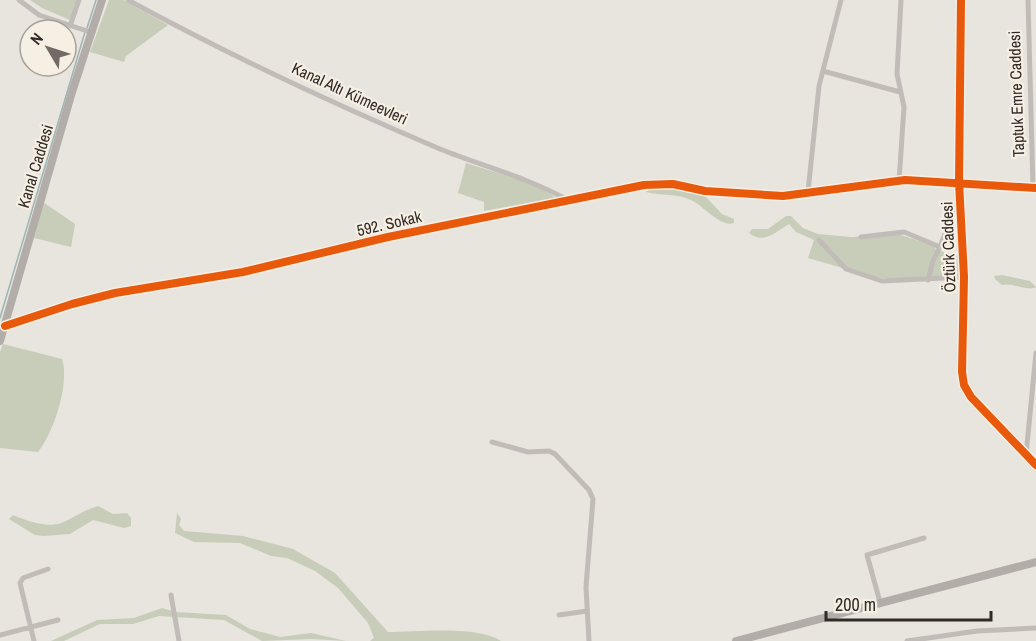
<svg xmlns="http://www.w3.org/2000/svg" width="1036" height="641" font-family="'Archivo Narrow',sans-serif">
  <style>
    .green { fill: #c8cdb9 }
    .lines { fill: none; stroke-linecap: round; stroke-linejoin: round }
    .stream { stroke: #9cb6b7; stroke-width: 1.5 }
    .street { stroke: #c1bcb7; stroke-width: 5 }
    .secondary { stroke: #b2ada8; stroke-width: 8 }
    .cycleway-casing { stroke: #f6efe4; stroke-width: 11 }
    .cycleway { stroke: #e8590c; stroke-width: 8 }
    .labels { text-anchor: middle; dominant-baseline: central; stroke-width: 4.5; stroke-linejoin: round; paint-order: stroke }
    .street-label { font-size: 16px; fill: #312a26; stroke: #f6efe4 }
  </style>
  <rect width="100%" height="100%" fill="#e8e4de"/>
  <path class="green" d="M 30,0 L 77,0 L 70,20 L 42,8 Z
    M 109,0 L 123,0 L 168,25 L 126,56 L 124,62 L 90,52 Z
    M 466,163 L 533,184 L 557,198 L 484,211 L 484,202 L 458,193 Z
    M 671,188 L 706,197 L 722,214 L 734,219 L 734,223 C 722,228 704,207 693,201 C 678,193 662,196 646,192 L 650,189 Z
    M 43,202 L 75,224 L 71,247 L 34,238 Z
    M 786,216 L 791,216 L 803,228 L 818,234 L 851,237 L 898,234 L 934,246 L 936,250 L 960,256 L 959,274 L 956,277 L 892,279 L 874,277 L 808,258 L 814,240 L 796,232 L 789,224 C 777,231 764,245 749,233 L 752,229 L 768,229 Z
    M 1002,275 L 1030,281 L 1036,287 C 1027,292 1013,282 1002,285 L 995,279 L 994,276 Z
    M 3,344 L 62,359 C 70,383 54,432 38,452 L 0,448 L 0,352 Z
    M 98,506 L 113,514 L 127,513 L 131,518 L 131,526 L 124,528 L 93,520 L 70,534 L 44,536 L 35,535 L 9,519 L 13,515 C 27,521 49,529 64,522 C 76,516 85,510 98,506 Z
    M 177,513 L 181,519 L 179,525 L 184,531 L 243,536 L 293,549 L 335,573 L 388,632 C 417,632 477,625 501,641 L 370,641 L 374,638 L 368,623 L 338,588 L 315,571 L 287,558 L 271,556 L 240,543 L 194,542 L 175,533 Z
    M 162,608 L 176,612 L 226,615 L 250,629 L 280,637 L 311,633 L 346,641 L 311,639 L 262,641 L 224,620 L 159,616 L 133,624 L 100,624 L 64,641 L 51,641 L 97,620 L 134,618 Z"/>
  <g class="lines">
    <path class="stream" d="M 87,28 L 96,0
      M 0,318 L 85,32"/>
    <path class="street" d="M 19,0 L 39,15 L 90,32
      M 128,0 C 229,55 334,104 440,149 C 482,166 526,177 566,199
      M 961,0 L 959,182 L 964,277 L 962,372 L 964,385
      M 1028,0 L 1033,187
      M 70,26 L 79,0
      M 823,71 L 900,92
      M 899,181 L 904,107 L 897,74 L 901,0
      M 808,192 L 819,86 L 841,0
      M 861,237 L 904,232 L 940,247 L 959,197
      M 819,240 L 846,269 L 882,281 L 964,277
      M 928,280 L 933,261 L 940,247
      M 5,326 L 72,304 L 115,293 L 243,272 L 388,237 L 644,185 L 673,184 L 705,191 L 783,196 L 905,180 L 1036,188
      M 492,442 L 528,452 L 549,451 L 555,454 L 589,490 L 593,499 L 586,587 L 589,641
      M 1026,455 L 1036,353
      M 171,595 L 179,641
      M 880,602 L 867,555 L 924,538
      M 559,615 L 587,611
      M 0,635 L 58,620
      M 34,641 L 20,583 L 23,578 L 48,569
      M 907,641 L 977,631 L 1036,628"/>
    <path class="secondary" d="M 0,341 L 72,92 L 102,0
      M 964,385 L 971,397 L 1036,465
      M 736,641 L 1036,562"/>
    <defs>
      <path id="cycleway" d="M 961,0 L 959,182 L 964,277 L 962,372 L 964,385 L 971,397 L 1036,465
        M 5,326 L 72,304 L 115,293 L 243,272 L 388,237 L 644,185 L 673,184 L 705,191 L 783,196 L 905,180 L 1036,188"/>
    </defs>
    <use href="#cycleway" class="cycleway-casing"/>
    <use href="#cycleway" class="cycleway"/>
  </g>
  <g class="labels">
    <g class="street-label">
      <text transform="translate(350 93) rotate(25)">Kanal Altı Kümeevleri</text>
      <text transform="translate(1016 94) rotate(-92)">Taptuk Emre Caddesi</text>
      <text transform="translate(35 166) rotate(-73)">Kanal Caddesi</text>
      <text transform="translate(389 223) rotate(-13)">592. Sokak</text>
      <text transform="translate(948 247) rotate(-92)">Öztürk Caddesi</text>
    </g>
  </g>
  <g transform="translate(48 48) rotate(309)"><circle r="28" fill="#f6efe4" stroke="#a7a098" stroke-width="1.5"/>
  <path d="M0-4.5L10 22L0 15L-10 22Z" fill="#716b66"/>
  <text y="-9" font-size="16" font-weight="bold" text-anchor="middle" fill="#312a26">N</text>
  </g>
  <path d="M826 611v9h165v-9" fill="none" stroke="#312a26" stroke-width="3"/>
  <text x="835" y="611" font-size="18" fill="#312a26" stroke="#f6efe4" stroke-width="4.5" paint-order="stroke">200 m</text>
</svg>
